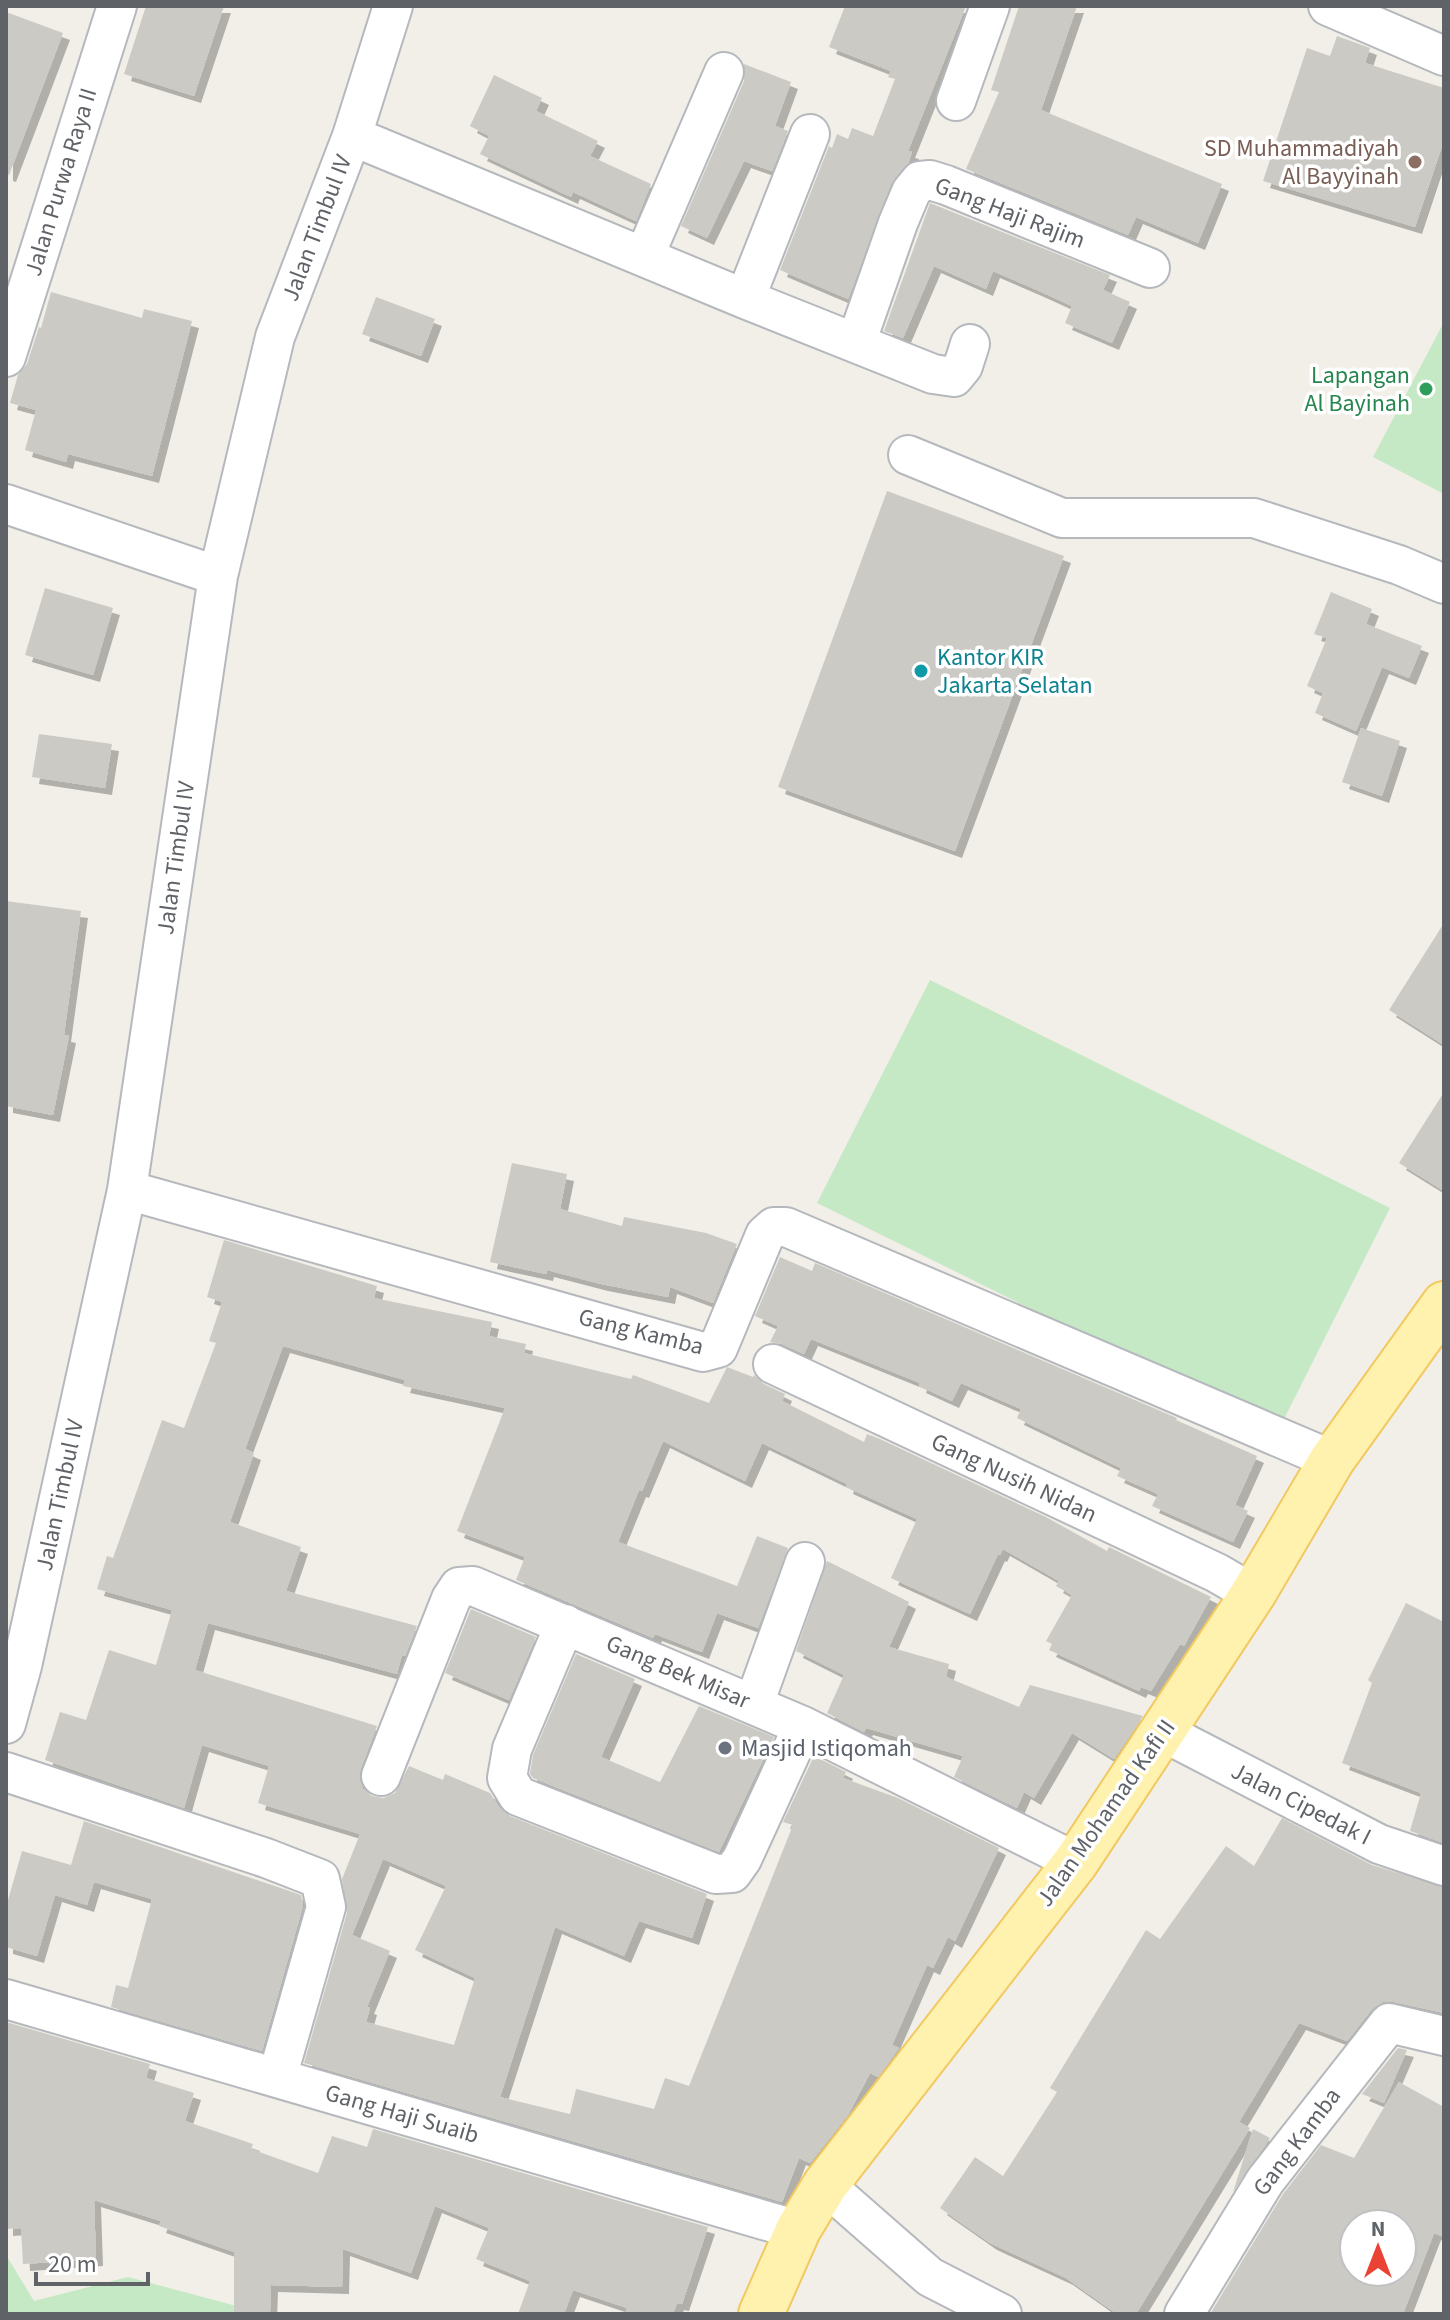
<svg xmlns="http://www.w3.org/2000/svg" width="1450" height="2320" font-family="'Source Sans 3',sans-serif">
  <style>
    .green { fill: #c5e8c5 }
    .building { fill: #cccac5; fill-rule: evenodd; filter: url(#shadow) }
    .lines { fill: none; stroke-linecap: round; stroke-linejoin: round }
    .minor-casing { stroke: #b5b8bc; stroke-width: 42 }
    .major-casing { stroke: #f2c960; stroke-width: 48 }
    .minor { stroke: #fff; stroke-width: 38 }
    .major { stroke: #fff2af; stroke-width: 44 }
    .education-dot { fill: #8d6e63; stroke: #fff; stroke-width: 3 }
    .leisure-dot { fill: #2e9e5b; stroke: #fff; stroke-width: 3 }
    .culture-dot { fill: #0f9aa8; stroke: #fff; stroke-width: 3 }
    .worship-dot { fill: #6b7280; stroke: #fff; stroke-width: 3 }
    .labels { text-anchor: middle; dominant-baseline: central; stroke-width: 7; stroke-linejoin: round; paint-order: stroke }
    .education-label { font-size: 24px; fill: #785e54; stroke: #fff; text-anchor: end }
    .street-label { font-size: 24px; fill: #5f6368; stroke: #fff }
    .leisure-label { font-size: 24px; fill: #27864d; stroke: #fff; text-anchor: end }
    .culture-label { font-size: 24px; fill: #0d838f; stroke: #fff; text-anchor: start }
    .worship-label { font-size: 24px; fill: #5b616d; stroke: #fff; text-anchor: start }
  </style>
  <defs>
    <filter id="shadow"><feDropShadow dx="7" dy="7" stdDeviation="0" flood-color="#0004"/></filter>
  </defs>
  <rect width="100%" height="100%" fill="#f1efe8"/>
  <path class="green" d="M 1444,322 L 1444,494 L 1373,457 Z
    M 930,980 L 1390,1208 L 1278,1431 L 817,1203 Z
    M 6,2255 L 34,2301 L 128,2277 L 266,2314 L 6,2314 Z"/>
  <path class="building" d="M 146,6 L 224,6 L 194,96 L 124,74 Z
    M 845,6 L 966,6 L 908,151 L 912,152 L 908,164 L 891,184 L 848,299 L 780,270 L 829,146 L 832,148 L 837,134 L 848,139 L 852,128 L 873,136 L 895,79 L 888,77 L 891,71 L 829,47 Z
    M 1019,6 L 1077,6 L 1041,110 L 1222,184 L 1198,243 L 1136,217 L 1128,235 L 966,169 L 999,92 L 991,90 Z
    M 6,12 L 63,33 L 9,175 L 6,174 Z
    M 1337,36 L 1370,48 L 1365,63 L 1444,88 L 1444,140 L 1415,227 L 1263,181 L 1307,48 L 1330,56 Z
    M 744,64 L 791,82 L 775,126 L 788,131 L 772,171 L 744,161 L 707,238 L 681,226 L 744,81 Z
    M 494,75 L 542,98 L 536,111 L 598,141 L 590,156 L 651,184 L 636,221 L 573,192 L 571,197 L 480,154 L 489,136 L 470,126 Z
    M 930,203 L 1110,275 L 1103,290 L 1130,302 L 1112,343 L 1065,323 L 1072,306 L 1037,290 L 993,271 L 986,289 L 934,266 L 903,338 L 884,331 Z
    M 51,292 L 142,318 L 144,309 L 192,321 L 152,476 L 68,454 L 66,462 L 25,450 L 36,410 L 10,403 L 18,375 L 27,364 L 39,327 L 41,328 Z
    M 376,297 L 435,319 L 421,356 L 362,334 Z
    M 887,491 L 1064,556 L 955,851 L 778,787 Z
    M 45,588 L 113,608 L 93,675 L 25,655 Z
    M 1331,592 L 1372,609 L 1366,624 L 1422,646 L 1409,678 L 1382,667 L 1356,731 L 1315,713 L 1323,693 L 1307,686 L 1327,638 L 1314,634 Z
    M 1361,728 L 1400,741 L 1382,796 L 1342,782 Z
    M 39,734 L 112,744 L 105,788 L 32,777 Z
    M 6,901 L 81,911 L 64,1035 L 69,1036 L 53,1115 L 6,1106 Z
    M 1444,923 L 1444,1045 L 1389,1010 Z
    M 1444,1092 L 1444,1191 L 1399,1163 Z
    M 512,1163 L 567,1174 L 560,1209 L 622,1226 L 624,1217 L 706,1233 L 737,1244 L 713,1303 L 670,1287 L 668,1297 L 601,1284 L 547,1270 L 546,1274 L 490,1262 Z
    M 224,1240 L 377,1286 L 374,1298 L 492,1322 L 489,1336 L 526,1344 L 524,1353 L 631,1379 L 633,1375 L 709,1403 L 727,1367 L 753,1377 L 754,1375 L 764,1384 L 785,1394 L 782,1401 L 864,1442 L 867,1434 L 880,1439 L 1046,1517 L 1107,1551 L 1109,1547 L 1211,1597 L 1184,1646 L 1180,1644 L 1151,1691 L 1141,1687 L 1139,1691 L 1049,1650 L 1052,1644 L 1046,1641 L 1072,1595 L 1056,1586 L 1059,1581 L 1003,1549 L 1000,1555 L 998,1554 L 970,1614 L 891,1578 L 917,1519 L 846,1487 L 847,1484 L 762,1443 L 745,1481 L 663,1441 L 642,1491 L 639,1490 L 618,1542 L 737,1586 L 757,1536 L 788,1548 L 758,1628 L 717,1613 L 702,1652 L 655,1634 L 653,1638 L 516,1580 L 525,1557 L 457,1531 L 505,1408 L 403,1386 L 405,1380 L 283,1346 L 245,1449 L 254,1453 L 230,1522 L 301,1547 L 286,1591 L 417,1626 L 405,1656 L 402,1655 L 397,1674 L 208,1623 L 195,1670 L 377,1726 L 361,1768 L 359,1778 L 363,1789 L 372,1796 L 383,1798 L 395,1793 L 409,1766 L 443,1780 L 445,1774 L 490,1793 L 499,1807 L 510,1816 L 707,1894 L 692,1938 L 639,1921 L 624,1956 L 555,1927 L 500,2097 L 570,2114 L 576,2089 L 654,2109 L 665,2078 L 689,2086 L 793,1825 L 783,1822 L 814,1756 L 846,1772 L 843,1778 L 898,1798 L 999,1848 L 955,1941 L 948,1937 L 933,1968 L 927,1965 L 892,2045 L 899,2048 L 878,2077 L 870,2073 L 848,2115 L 810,2163 L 799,2158 L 782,2202 L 304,2063 L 347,1913 L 342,1879 L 360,1834 L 258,1803 L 269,1766 L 202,1745 L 184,1808 L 45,1760 L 60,1712 L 86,1720 L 109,1650 L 156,1665 L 172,1610 L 97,1589 L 107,1556 L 113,1558 L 162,1420 L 184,1428 L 216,1343 L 209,1341 L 222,1302 L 207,1297 ZM 383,1859 L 446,1886 L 415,1950 L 475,1978 L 454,2045 L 366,2022 L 370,2008 L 367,2007 L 390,1951 L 352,1935 Z
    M 780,1257 L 812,1271 L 815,1263 L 1177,1418 L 1176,1420 L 1257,1456 L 1235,1505 L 1248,1511 L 1233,1542 L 1152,1506 L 1158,1494 L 1117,1476 L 1121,1468 L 1017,1418 L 1021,1409 L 961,1383 L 952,1401 L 919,1386 L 920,1383 L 811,1339 L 804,1354 L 782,1344 L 770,1342 L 778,1326 L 755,1316 Z
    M 827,1561 L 909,1602 L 889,1647 L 949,1664 L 946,1677 L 1019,1707 L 1030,1685 L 1143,1716 L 1114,1759 L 1072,1733 L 1034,1798 L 1024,1792 L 1017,1808 L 954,1777 L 963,1756 L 866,1728 L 864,1732 L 827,1713 L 844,1675 L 796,1651 Z
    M 1406,1603 L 1444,1622 L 1444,1843 L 1410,1831 L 1421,1793 L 1342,1763 L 1372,1683 L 1368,1680 Z
    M 471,1609 L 536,1637 L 509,1700 L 445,1673 Z
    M 576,1654 L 635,1679 L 601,1757 L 660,1782 L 699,1706 L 774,1737 L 719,1852 L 533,1778 L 530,1774 L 533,1755 Z
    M 1282,1818 L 1372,1865 L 1444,1887 L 1444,2013 L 1394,2002 L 1383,2002 L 1372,2009 L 1347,2041 L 1299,2023 L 1239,2122 L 1250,2128 L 1136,2314 L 1117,2314 L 1066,2278 L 990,2243 L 940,2208 L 975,2157 L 1003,2176 L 1057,2092 L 1050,2088 L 1146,1930 L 1160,1939 L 1226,1846 L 1254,1866 Z
    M 84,1821 L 301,1895 L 303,1906 L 262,2051 L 111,2007 L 116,1985 L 128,1988 L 152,1899 L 94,1882 L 87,1905 L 55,1895 L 37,1956 L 6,1947 L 6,1907 L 22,1851 L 71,1865 Z
    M 6,2022 L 150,2064 L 146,2078 L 194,2093 L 185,2121 L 253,2144 L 251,2149 L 318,2173 L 332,2136 L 367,2147 L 373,2129 L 708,2227 L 682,2304 L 677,2303 L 673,2314 L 625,2314 L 627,2308 L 573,2290 L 564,2314 L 518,2314 L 530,2281 L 476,2259 L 489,2228 L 435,2206 L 411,2273 L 343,2249 L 342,2287 L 271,2285 L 270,2312 L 234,2312 L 234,2252 L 159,2226 L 161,2221 L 94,2200 L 96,2259 L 23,2264 L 21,2228 L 6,2229 Z
    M 1398,2048 L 1407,2050 L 1384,2103 L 1362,2094 Z
    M 1399,2082 L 1444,2107 L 1444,2237 L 1434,2233 L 1403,2314 L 1210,2314 L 1283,2194 L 1321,2145 L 1354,2158 ZM 1354,2224 L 1402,2224 L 1402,2272 L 1354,2272 Z
    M 1253,2129 L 1270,2138 L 1233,2192 Z"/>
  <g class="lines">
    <defs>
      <path id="minor" d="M 1328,6 L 1444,56
        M 956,101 L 990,6
        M 352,136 L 745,299 L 933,374 L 954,377 L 963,366 L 970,344
        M 644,257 L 724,72
        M 745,299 L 810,134
        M 856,343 L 898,223 L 911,192 L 920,181 L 930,180 L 946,185 L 1150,268
        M 6,357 L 117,6
        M 908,455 L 1062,518 L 1254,518 L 1399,565 L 1444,584
        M 6,504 L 218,576
        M 127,1190 L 703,1352 L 718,1348 L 765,1235 L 774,1227 L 786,1227 L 1332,1460
        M 773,1364 L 1217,1573 L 1253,1594
        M 565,1624 L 512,1749 L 507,1778 L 518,1796 L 716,1874 L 732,1873 L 742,1859 L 803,1726
        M 754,1704 L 805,1562
        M 6,1724 L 22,1666 L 127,1190 L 218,576 L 275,337 L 352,136 L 393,6
        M 1163,1732 L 1379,1844 L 1444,1866
        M 6,1772 L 266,1858 L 320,1879 L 326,1907 L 277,2078
        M 381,1776 L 451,1599 L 459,1587 L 473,1586 L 803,1726 L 1076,1862
        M 6,1999 L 798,2230
        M 825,2185 L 930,2277 L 1002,2314
        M 1184,2314 L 1265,2181 L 1389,2023 L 1444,2036"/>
      <path id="major" d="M 761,2314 L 798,2230 L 825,2185 L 1076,1862 L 1253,1594 L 1332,1460 L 1444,1304"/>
    </defs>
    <use href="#minor" class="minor-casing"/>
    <use href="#major" class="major-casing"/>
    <use href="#minor" class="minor"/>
    <use href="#major" class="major"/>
  </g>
  <circle class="education-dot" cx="1415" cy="162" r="8"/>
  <circle class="leisure-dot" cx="1426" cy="389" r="8"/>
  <circle class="culture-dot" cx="921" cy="671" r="8"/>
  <circle class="worship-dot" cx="725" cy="1748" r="8"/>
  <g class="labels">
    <g class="education-label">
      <text x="1399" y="148">SD Muhammadiyah<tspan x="1399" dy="28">Al Bayyinah</tspan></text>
    </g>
    <g class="street-label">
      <text transform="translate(61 182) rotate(-73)">Jalan Purwa Raya II</text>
      <text transform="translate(1010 213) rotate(21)">Gang Haji Rajim</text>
      <text transform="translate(317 228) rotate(-69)">Jalan Timbul IV</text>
      <text transform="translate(176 858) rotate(-82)">Jalan Timbul IV</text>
      <text transform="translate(641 1332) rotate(14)">Gang Kamba</text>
      <text transform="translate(1014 1478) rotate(25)">Gang Nusih Nidan</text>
      <text transform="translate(60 1495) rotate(-78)">Jalan Timbul IV</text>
      <text transform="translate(678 1672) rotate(23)">Gang Bek Misar</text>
      <text transform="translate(1301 1804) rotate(27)">Jalan Cipedak I</text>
      <text transform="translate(1106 1813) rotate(-55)">Jalan Mohamad Kafi II</text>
      <text transform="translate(402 2114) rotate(16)">Gang Haji Suaib</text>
      <text transform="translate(1297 2142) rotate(-53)">Gang Kamba</text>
    </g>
    <g class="leisure-label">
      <text x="1410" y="375">Lapangan<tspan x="1410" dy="28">Al Bayinah</tspan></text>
    </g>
    <g class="culture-label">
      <text x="937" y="657">Kantor KIR<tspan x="937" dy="28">Jakarta Selatan</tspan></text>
    </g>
    <g class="worship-label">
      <text x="741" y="1748">Masjid Istiqomah</text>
    </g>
  </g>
  <rect width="1450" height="2320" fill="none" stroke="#5f6368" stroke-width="16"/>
  <g transform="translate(1378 2248)"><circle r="38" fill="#ffffff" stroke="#bfc1c3" stroke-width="2"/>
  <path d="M0-6L14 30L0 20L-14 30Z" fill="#ea4335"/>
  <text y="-12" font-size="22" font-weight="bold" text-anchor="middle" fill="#5f6368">N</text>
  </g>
  <path d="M36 2272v12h112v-12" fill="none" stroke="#5f6368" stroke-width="4"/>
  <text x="48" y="2272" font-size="24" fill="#5f6368" stroke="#ffffff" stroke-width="6" paint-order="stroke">20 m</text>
</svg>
